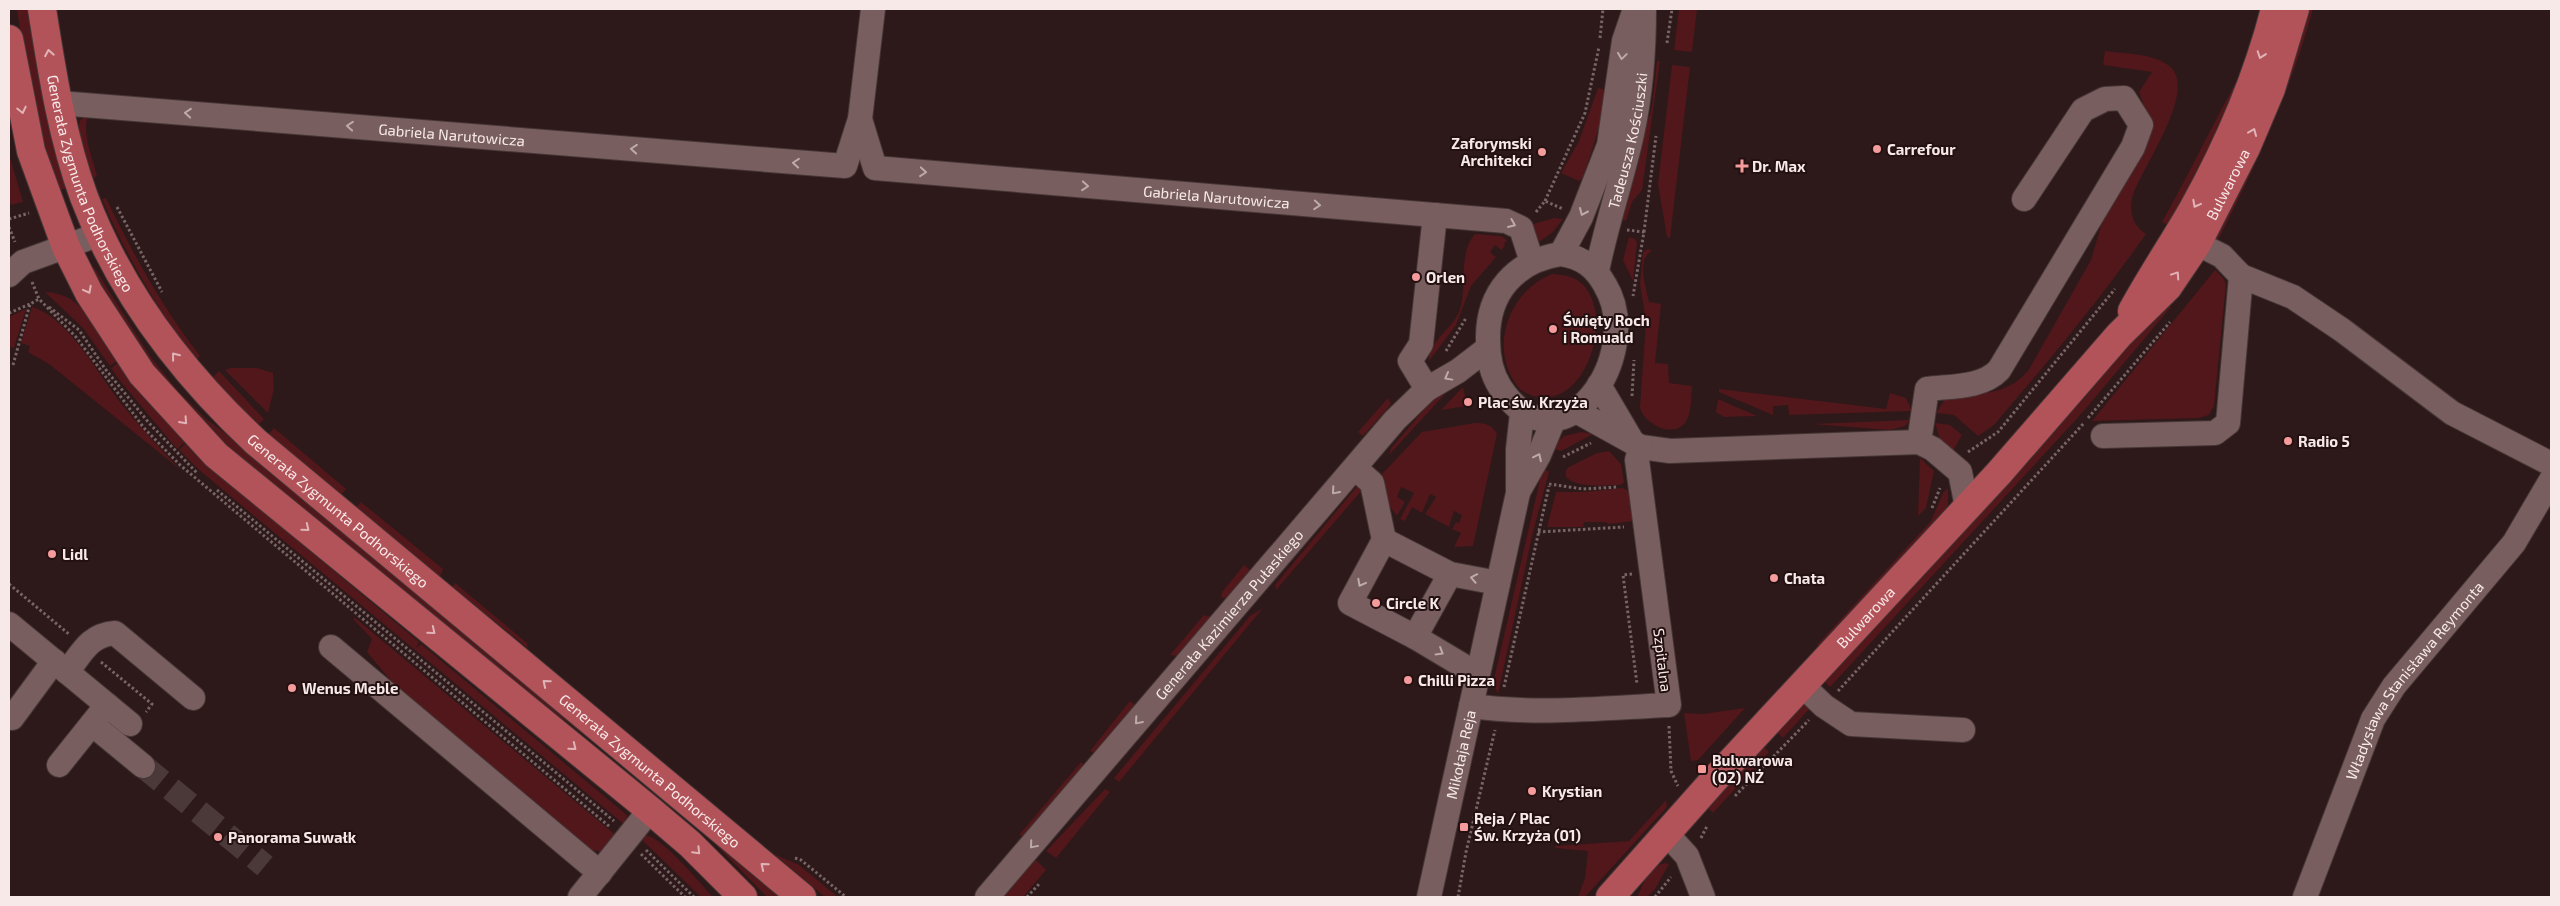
<svg xmlns="http://www.w3.org/2000/svg" width="2560" height="906" font-family="'Exo 2',sans-serif">
  <style>
    .green { fill: #51171b }
    .lines { fill: none; stroke-linecap: round; stroke-linejoin: round }
    .minor-tunnel { stroke: #4b3838; stroke-width: 24; stroke-dasharray: 24 12; stroke-linecap: butt }
    .minor-casing { stroke: #463636; stroke-width: 26 }
    .major-casing { stroke: #463636; stroke-width: 30 }
    .path { stroke: #776565; stroke-width: 3; stroke-dasharray: 2.5 2.5; stroke-linecap: butt }
    .minor { stroke: #785e5e; stroke-width: 24 }
    .major { stroke: #b25359; stroke-width: 28 }
    .oneway { stroke: #e0b4b7 }
    .oneway2 { stroke: #beaaaa }
    .poi-dot { fill: #f59b9b; stroke: #231010; stroke-width: 2 }
    .labels { text-anchor: middle; dominant-baseline: central; stroke-width: 4; stroke-linejoin: round; paint-order: stroke }
    .street-label { font-size: 15px; fill: #f8e9e9; stroke: #231010 }
    .poi-label { font-size: 15px; font-weight: bold; fill: #f8e9e9; stroke: #231010; text-anchor: start }
  </style>
  <rect width="100%" height="100%" fill="#2d1919"/>
  <path class="green" d="M 17,9 L 32,9 L 71,187 L 57,191 C 38,131 26,71 17,9 Z
    M 1679,9 L 1697,9 L 1692,52 L 1674,50 Z
    M 2303,9 L 2313,9 C 2291,91 2255,167 2217,242 L 2214,237 Z
    M 2257,46 L 2178,223 L 2167,225 L 2162,222 C 2195,164 2222,103 2257,46 Z
    M 2105,51 C 2125,54 2151,53 2168,65 C 2202,88 2137,174 2132,199 C 2129,214 2134,226 2146,234 C 2099,301 2047,363 1994,425 L 1978,436 L 1954,415 L 1936,413 L 1946,398 C 1979,392 2005,397 2028,371 L 2091,260 L 2102,222 L 2142,153 L 2149,120 L 2139,92 L 2152,72 L 2103,65 Z
    M 1657,61 L 1660,61 L 1642,190 L 1632,202 L 1626,221 L 1619,219 L 1639,151 L 1641,152 L 1642,148 L 1640,147 L 1652,107 Z
    M 1672,65 L 1690,67 L 1670,238 L 1667,237 L 1658,184 Z
    M 1598,88 L 1603,89 C 1609,104 1588,163 1582,179 L 1579,181 L 1561,173 L 1579,141 Z
    M 88,115 C 82,135 92,156 97,176 L 93,179 L 78,131 L 80,120 Z
    M 9,154 L 23,202 L 11,205 L 9,199 Z
    M 106,198 C 133,254 162,307 200,356 L 198,358 L 193,358 C 157,307 126,256 102,199 Z
    M 1554,218 L 1563,219 L 1553,232 L 1539,242 L 1530,225 Z
    M 1475,234 L 1501,236 L 1507,240 L 1504,244 L 1505,246 L 1501,250 L 1495,245 L 1490,252 L 1496,257 L 1471,286 L 1456,325 L 1429,361 C 1428,344 1449,330 1457,316 C 1470,292 1456,255 1475,234 Z
    M 1629,237 L 1635,239 L 1637,243 L 1633,281 L 1623,260 Z
    M 1648,249 L 1652,251 C 1636,258 1646,289 1649,302 L 1661,304 L 1655,363 L 1668,364 L 1669,383 L 1692,386 C 1691,397 1692,416 1684,424 C 1671,438 1643,423 1640,407 L 1646,322 L 1640,284 L 1643,252 Z
    M 94,267 L 150,356 L 177,390 L 205,418 L 257,457 L 787,897 L 767,897 L 709,838 L 608,754 L 569,723 L 489,668 L 244,464 L 159,376 L 108,301 L 92,269 Z
    M 2215,270 L 2223,278 L 2226,284 L 2214,406 L 2209,415 L 2199,418 L 2092,421 Z
    M 1552,274 C 1561,275 1569,275 1577,280 C 1621,308 1584,424 1524,392 C 1518,389 1513,380 1510,374 C 1492,336 1514,289 1552,274 Z
    M 45,292 C 84,293 99,332 118,360 L 110,366 L 83,328 Z
    M 2164,302 L 2171,307 L 2083,412 L 1830,687 L 1824,681 L 2086,396 Z
    M 32,307 C 70,318 100,378 124,407 C 142,429 161,450 181,470 L 49,364 L 28,352 L 30,346 L 21,343 Z
    M 26,309 L 14,348 L 9,347 L 9,317 Z
    M 119,362 L 143,395 L 185,442 L 177,449 L 117,377 L 111,368 Z
    M 231,368 L 257,368 L 273,373 L 274,389 L 268,413 L 225,370 Z
    M 219,371 L 264,419 L 258,425 L 212,378 Z
    M 1456,382 L 1389,455 L 1391,448 L 1436,396 Z
    M 1463,387 L 1467,406 L 1441,410 Z
    M 1719,389 L 1886,409 L 1890,393 L 1906,398 L 1912,411 L 1789,415 L 1788,405 L 1773,406 L 1773,415 L 1719,392 Z
    M 1388,398 L 1391,404 L 1363,436 L 1358,432 Z
    M 1718,399 L 1757,416 L 1724,417 L 1716,412 Z
    M 1910,420 L 1905,426 L 1890,430 L 1812,424 Z
    M 1475,423 C 1485,423 1493,425 1497,434 L 1473,546 L 1454,547 L 1461,533 L 1452,529 L 1456,522 L 1459,523 L 1462,515 L 1454,511 L 1449,527 L 1425,514 L 1436,497 L 1430,494 L 1422,513 L 1412,507 L 1405,521 L 1400,519 L 1414,493 L 1401,487 L 1397,497 L 1405,502 L 1397,516 L 1388,504 L 1381,475 L 1422,432 Z
    M 1935,423 L 1950,425 L 1962,435 L 1953,451 L 1940,440 Z
    M 274,428 L 346,489 L 341,495 L 268,435 Z
    M 1582,432 L 1593,434 L 1561,451 L 1551,448 L 1564,436 Z
    M 186,443 L 221,477 L 419,642 L 416,648 L 421,644 L 627,815 L 626,826 L 198,469 L 179,450 Z
    M 1609,451 L 1621,464 L 1624,482 L 1621,485 C 1606,485 1578,489 1566,477 L 1566,470 L 1569,467 L 1597,453 Z
    M 1920,458 L 1934,471 L 1926,508 L 1918,516 Z
    M 1543,467 L 1549,472 L 1532,536 L 1498,694 L 1493,683 Z
    M 1359,484 L 1363,489 L 1276,590 L 1275,585 Z
    M 1623,488 L 1631,492 L 1635,521 L 1608,524 L 1606,522 L 1584,522 L 1583,527 L 1547,527 L 1556,492 L 1583,492 Z
    M 1948,488 L 1948,505 L 1943,515 L 1825,646 L 1817,645 L 1931,521 L 1943,493 Z
    M 361,502 L 443,569 L 440,577 L 356,507 Z
    M 1244,565 L 1251,571 L 1227,599 L 1221,597 L 1222,592 Z
    M 455,583 L 527,643 L 528,648 L 452,587 Z
    M 1263,608 L 1119,782 L 1114,778 L 1250,616 Z
    M 1204,615 L 1211,617 L 1179,656 L 1170,655 Z
    M 354,617 L 618,837 L 602,852 L 592,850 L 559,827 L 402,694 L 367,652 L 372,639 L 354,620 Z
    M 1130,701 L 1138,707 L 1097,754 L 1090,751 Z
    M 1804,702 L 1811,707 L 1783,738 L 1777,732 Z
    M 1745,708 L 1698,760 L 1691,761 L 1684,713 L 1703,714 Z
    M 1763,746 L 1769,752 L 1713,813 L 1707,807 Z
    M 1081,762 L 1087,767 L 1028,837 L 1019,835 Z
    M 1105,789 L 1110,792 L 1056,858 L 1046,851 Z
    M 1666,800 L 1667,807 L 1585,897 L 1578,897 L 1585,878 L 1588,851 L 1555,848 L 1556,846 L 1629,841 Z
    M 644,835 C 660,834 701,884 713,897 L 701,897 L 640,838 Z
    M 774,854 L 799,865 L 838,897 L 825,897 Z
    M 1036,860 L 1046,870 L 1023,897 L 1000,897 Z
    M 1665,863 L 1669,864 L 1655,889 L 1647,897 L 1637,897 C 1644,883 1648,867 1665,863 Z"/>
  <g class="lines">
    <path class="minor-tunnel" d="M 143,766 L 265,866"/>
    <defs>
      <g id="minor">
        <path id="s1" d="M 59,103 L 845,166 L 860,119 L 873,9"/>
        <path id="s2" d="M 860,119 L 875,168 L 1506,221 L 1521,228 L 1532,262"/>
        <path d="M 1561,254 C 1582,257 1595,267 1605,285 C 1647,355 1560,479 1500,387 C 1491,373 1488,356 1488,340 C 1487,293 1515,261 1561,254 Z"/>
        <path d="M 1561,254 L 1581,217 L 1609,145 L 1624,41 L 1635,9"/>
        <path id="s3" d="M 1597,271 C 1606,225 1622,180 1632,134 C 1641,93 1644,51 1644,9"/>
        <path d="M 9,275 L 23,262 L 100,234"/>
        <path d="M 2241,276 L 2293,297 L 2342,330 L 2452,413 L 2551,464"/>
        <path d="M 1599,385 L 1632,441"/>
        <path d="M 1427,389 L 1410,361 L 1421,344 L 1435,215"/>
        <path d="M 1576,411 L 1641,447 L 1670,451 L 1919,442 L 1933,449 L 1960,472 L 1967,507"/>
        <path d="M 2103,436 L 2215,433 L 2228,423 L 2241,276 L 2222,256 L 2180,235"/>
        <path d="M 1919,442 L 1927,389 C 1951,386 1982,388 1999,370 L 2133,147 L 2141,125 L 2124,98 L 2105,99 L 2083,110 L 2024,199"/>
        <path d="M 1355,468 L 1372,483 L 1384,540 L 1350,603 L 1415,637"/>
        <path d="M 1518,492 L 1539,455 L 1554,419"/>
        <path d="M 1384,540 L 1450,574 L 1498,583"/>
        <path d="M 1450,574 L 1415,637 L 1477,674"/>
        <path d="M 9,624 L 130,724"/>
        <path d="M 331,647 L 600,873"/>
        <path d="M 67,672 C 82,653 89,635 115,633 L 193,698"/>
        <path d="M 1802,685 L 1824,706 L 1851,724 L 1963,730"/>
        <path d="M 1471,706 C 1536,715 1603,708 1669,705 L 1637,460 L 1641,447"/>
        <path d="M 12,718 L 54,661"/>
        <path d="M 92,724 L 143,766"/>
        <path d="M 59,765 L 107,705"/>
        <path d="M 1667,834 L 1687,856 L 1703,897"/>
        <path d="M 580,897 L 650,810"/>
        <path id="s4" d="M 987,897 L 1395,420 L 1427,389 L 1458,371 L 1488,348"/>
        <path id="s5" d="M 1429,897 L 1518,493 L 1518,449 L 1522,413"/>
        <path id="s6" d="M 2305,897 L 2373,719 L 2394,686 L 2514,543 L 2551,480"/>
      </g>
      <g id="major">
        <path id="s7" d="M 42,9 C 52,72 62,137 84,197 C 120,292 182,373 256,442 L 802,897"/>
        <path d="M 9,39 L 31,151 L 66,247 L 89,293 L 142,374 L 216,455 L 650,810 L 690,844 L 743,897"/>
        <path d="M 2132,311 C 2151,276 2173,244 2193,209 C 2228,146 2257,79 2275,9"/>
        <path id="s8" d="M 1610,897 L 1714,780 L 1999,473 L 2119,335 L 2168,287 L 2197,244 L 2246,148 L 2271,89 L 2295,9"/>
      </g>
    </defs>
    <use href="#minor" class="minor-casing"/>
    <use href="#major" class="major-casing"/>
    <path class="path" d="M 1600,38 L 1603,9
      M 1667,43 L 1672,9
      M 1545,201 L 1585,113 L 1599,47
      M 117,207 L 162,292
      M 1536,212 L 1545,201 L 1563,209
      M 9,219 L 29,213
      M 9,227 L 15,242
      M 1627,230 L 1644,232 L 1633,296
      M 1644,232 L 1656,136
      M 32,282 L 39,299 L 76,337 L 144,428 L 180,465 L 610,827
      M 49,307 L 79,330 L 106,370 L 149,423 L 197,473
      M 9,313 L 30,304
      M 1446,351 L 1466,318
      M 13,365 L 30,304 L 39,299
      M 1632,396 L 1634,360
      M 2088,418 L 2170,322
      M 1968,452 L 1998,432 L 2115,289
      M 1563,457 L 1591,443
      M 1549,484 L 1583,489 L 1618,487
      M 217,490 L 614,821
      M 1932,508 L 1940,488
      M 1538,532 L 1624,527
      M 1632,574 L 1623,575 L 1637,684
      M 9,584 L 70,635
      M 101,662 L 152,704 L 146,712
      M 1504,687 L 1549,486
      M 1838,691 L 2084,423
      M 1669,726 L 1671,771 L 1678,786
      M 1735,796 L 1809,720
      M 1701,838 L 1707,826
      M 646,850 L 694,897
      M 641,854 L 685,897
      M 795,858 L 801,860 L 846,897
      M 1027,897 L 1040,883
      M 1458,897 L 1466,852 L 1495,730
      M 1655,897 L 1671,877"/>
    <use href="#minor" class="minor"/>
    <use href="#major" class="major"/>
  </g>
  <defs><path id="oneway-chevron" d="M-2-3.5L2.5 0L-2 3.5" fill="none" stroke-width="1.6" stroke-linecap="round" stroke-linejoin="round" transform="scale(1.25)"/></defs>
  <g class="oneway">
    <use href="#oneway-chevron" transform="translate(49 53) rotate(-100)"/>
    <use href="#oneway-chevron" transform="translate(2261 55) rotate(109)"/>
    <use href="#oneway-chevron" transform="translate(22 110) rotate(77)"/>
    <use href="#oneway-chevron" transform="translate(2253 132) rotate(-67)"/>
    <use href="#oneway-chevron" transform="translate(2196 204) rotate(118)"/>
    <use href="#oneway-chevron" transform="translate(2176 275) rotate(-56)"/>
    <use href="#oneway-chevron" transform="translate(88 290) rotate(62)"/>
    <use href="#oneway-chevron" transform="translate(175 356) rotate(-128)"/>
    <use href="#oneway-chevron" transform="translate(184 421) rotate(48)"/>
    <use href="#oneway-chevron" transform="translate(306 528) rotate(39)"/>
    <use href="#oneway-chevron" transform="translate(432 631) rotate(39)"/>
    <use href="#oneway-chevron" transform="translate(546 683) rotate(-140)"/>
    <use href="#oneway-chevron" transform="translate(573 747) rotate(39)"/>
    <use href="#oneway-chevron" transform="translate(697 851) rotate(46)"/>
    <use href="#oneway-chevron" transform="translate(764 866) rotate(-140)"/>
  </g>
  <g class="oneway2">
    <use href="#oneway-chevron" transform="translate(1622 56) rotate(98)"/>
    <use href="#oneway-chevron" transform="translate(188 113) rotate(-175)"/>
    <use href="#oneway-chevron" transform="translate(350 126) rotate(-175)"/>
    <use href="#oneway-chevron" transform="translate(634 149) rotate(-175)"/>
    <use href="#oneway-chevron" transform="translate(796 163) rotate(-175)"/>
    <use href="#oneway-chevron" transform="translate(923 172) rotate(5)"/>
    <use href="#oneway-chevron" transform="translate(1085 186) rotate(5)"/>
    <use href="#oneway-chevron" transform="translate(1317 205) rotate(4)"/>
    <use href="#oneway-chevron" transform="translate(1583 212) rotate(114)"/>
    <use href="#oneway-chevron" transform="translate(1512 224) rotate(23)"/>
    <use href="#oneway-chevron" transform="translate(1448 377) rotate(151)"/>
    <use href="#oneway-chevron" transform="translate(1538 457) rotate(-64)"/>
    <use href="#oneway-chevron" transform="translate(1335 491) rotate(131)"/>
    <use href="#oneway-chevron" transform="translate(1474 578) rotate(-169)"/>
    <use href="#oneway-chevron" transform="translate(1361 583) rotate(118)"/>
    <use href="#oneway-chevron" transform="translate(1440 652) rotate(31)"/>
    <use href="#oneway-chevron" transform="translate(1138 721) rotate(131)"/>
    <use href="#oneway-chevron" transform="translate(1033 845) rotate(130)"/>
  </g>
  <g class="poi-dot">
    <circle cx="1877" cy="149" r="5"/>
    <circle cx="1542" cy="152" r="5"/>
    <path d="M1739.5 158.5h5v5h5v5h-5v5h-5v-5h-5v-5h5z"/>
    <circle cx="1416" cy="277" r="5"/>
    <circle cx="1553" cy="329" r="5"/>
    <circle cx="1468" cy="402" r="5"/>
    <circle cx="2288" cy="441" r="5"/>
    <circle cx="52" cy="554" r="5"/>
    <circle cx="1774" cy="578" r="5"/>
    <circle cx="1376" cy="603" r="5"/>
    <circle cx="1408" cy="680" r="5"/>
    <circle cx="292" cy="688" r="5"/>
    <rect x="1697" y="764" width="10" height="10" rx="2.5"/>
    <circle cx="1532" cy="791" r="5"/>
    <rect x="1459" y="822" width="10" height="10" rx="2.5"/>
    <circle cx="218" cy="837" r="5"/>
  </g>
  <g class="labels">
    <g class="street-label">
      <text stroke="none"><textPath href="#s1" startOffset="394">Gabriela Narutowicza</textPath></text>
      <text stroke="none"><textPath href="#s3" startOffset="134">Tadeusza Kościuszki</textPath></text>
      <text stroke="none"><textPath href="#s7" startOffset="182">Generała Zygmunta Podhorskiego</textPath></text>
      <text stroke="none"><textPath href="#s8" startOffset="946">Bulwarowa</textPath></text>
      <text stroke="none"><textPath href="#s2" startOffset="394">Gabriela Narutowicza</textPath></text>
      <text stroke="none"><textPath href="#s7" startOffset="602">Generała Zygmunta Podhorskiego</textPath></text>
      <text stroke="none"><textPath href="#s4" startOffset="372">Generała Kazimierza Pułaskiego</textPath></text>
      <text stroke="none"><textPath href="#s8" startOffset="379">Bulwarowa</textPath></text>
      <text transform="translate(1663 660) rotate(83)">Szpitalna</text>
      <text stroke="none"><textPath href="#s6" startOffset="245">Władysława Stanisława Reymonta</textPath></text>
      <text stroke="none"><textPath href="#s5" startOffset="146">Mikołaja Reja</textPath></text>
      <text stroke="none"><textPath href="#s7" startOffset="1008">Generała Zygmunta Podhorskiego</textPath></text>
    </g>
    <g class="poi-label">
      <text x="1532" y="143" text-anchor="end">Zaforymski<tspan x="1532" dy="17">Architekci</tspan></text>
      <text x="1887" y="149">Carrefour</text>
      <text x="1752" y="166">Dr. Max</text>
      <text x="1426" y="277">Orlen</text>
      <text x="1563" y="320">Święty Roch<tspan x="1563" dy="17">i Romuald</tspan></text>
      <text x="1478" y="402">Plac św. Krzyża</text>
      <text x="2298" y="441">Radio 5</text>
      <text x="62" y="554">Lidl</text>
      <text x="1784" y="578">Chata</text>
      <text x="1386" y="603">Circle K</text>
      <text x="1418" y="680">Chilli Pizza</text>
      <text x="302" y="688">Wenus Meble</text>
      <text x="1712" y="760">Bulwarowa<tspan x="1712" dy="17">(02) NŻ</tspan></text>
      <text x="1542" y="791">Krystian</text>
      <text x="1474" y="818">Reja / Plac<tspan x="1474" dy="17">Św. Krzyża (01)</tspan></text>
      <text x="228" y="837">Panorama Suwałk</text>
    </g>
  </g>
  <rect width="2560" height="906" fill="none" stroke="#f8e9e9" stroke-width="20"/>
</svg>
